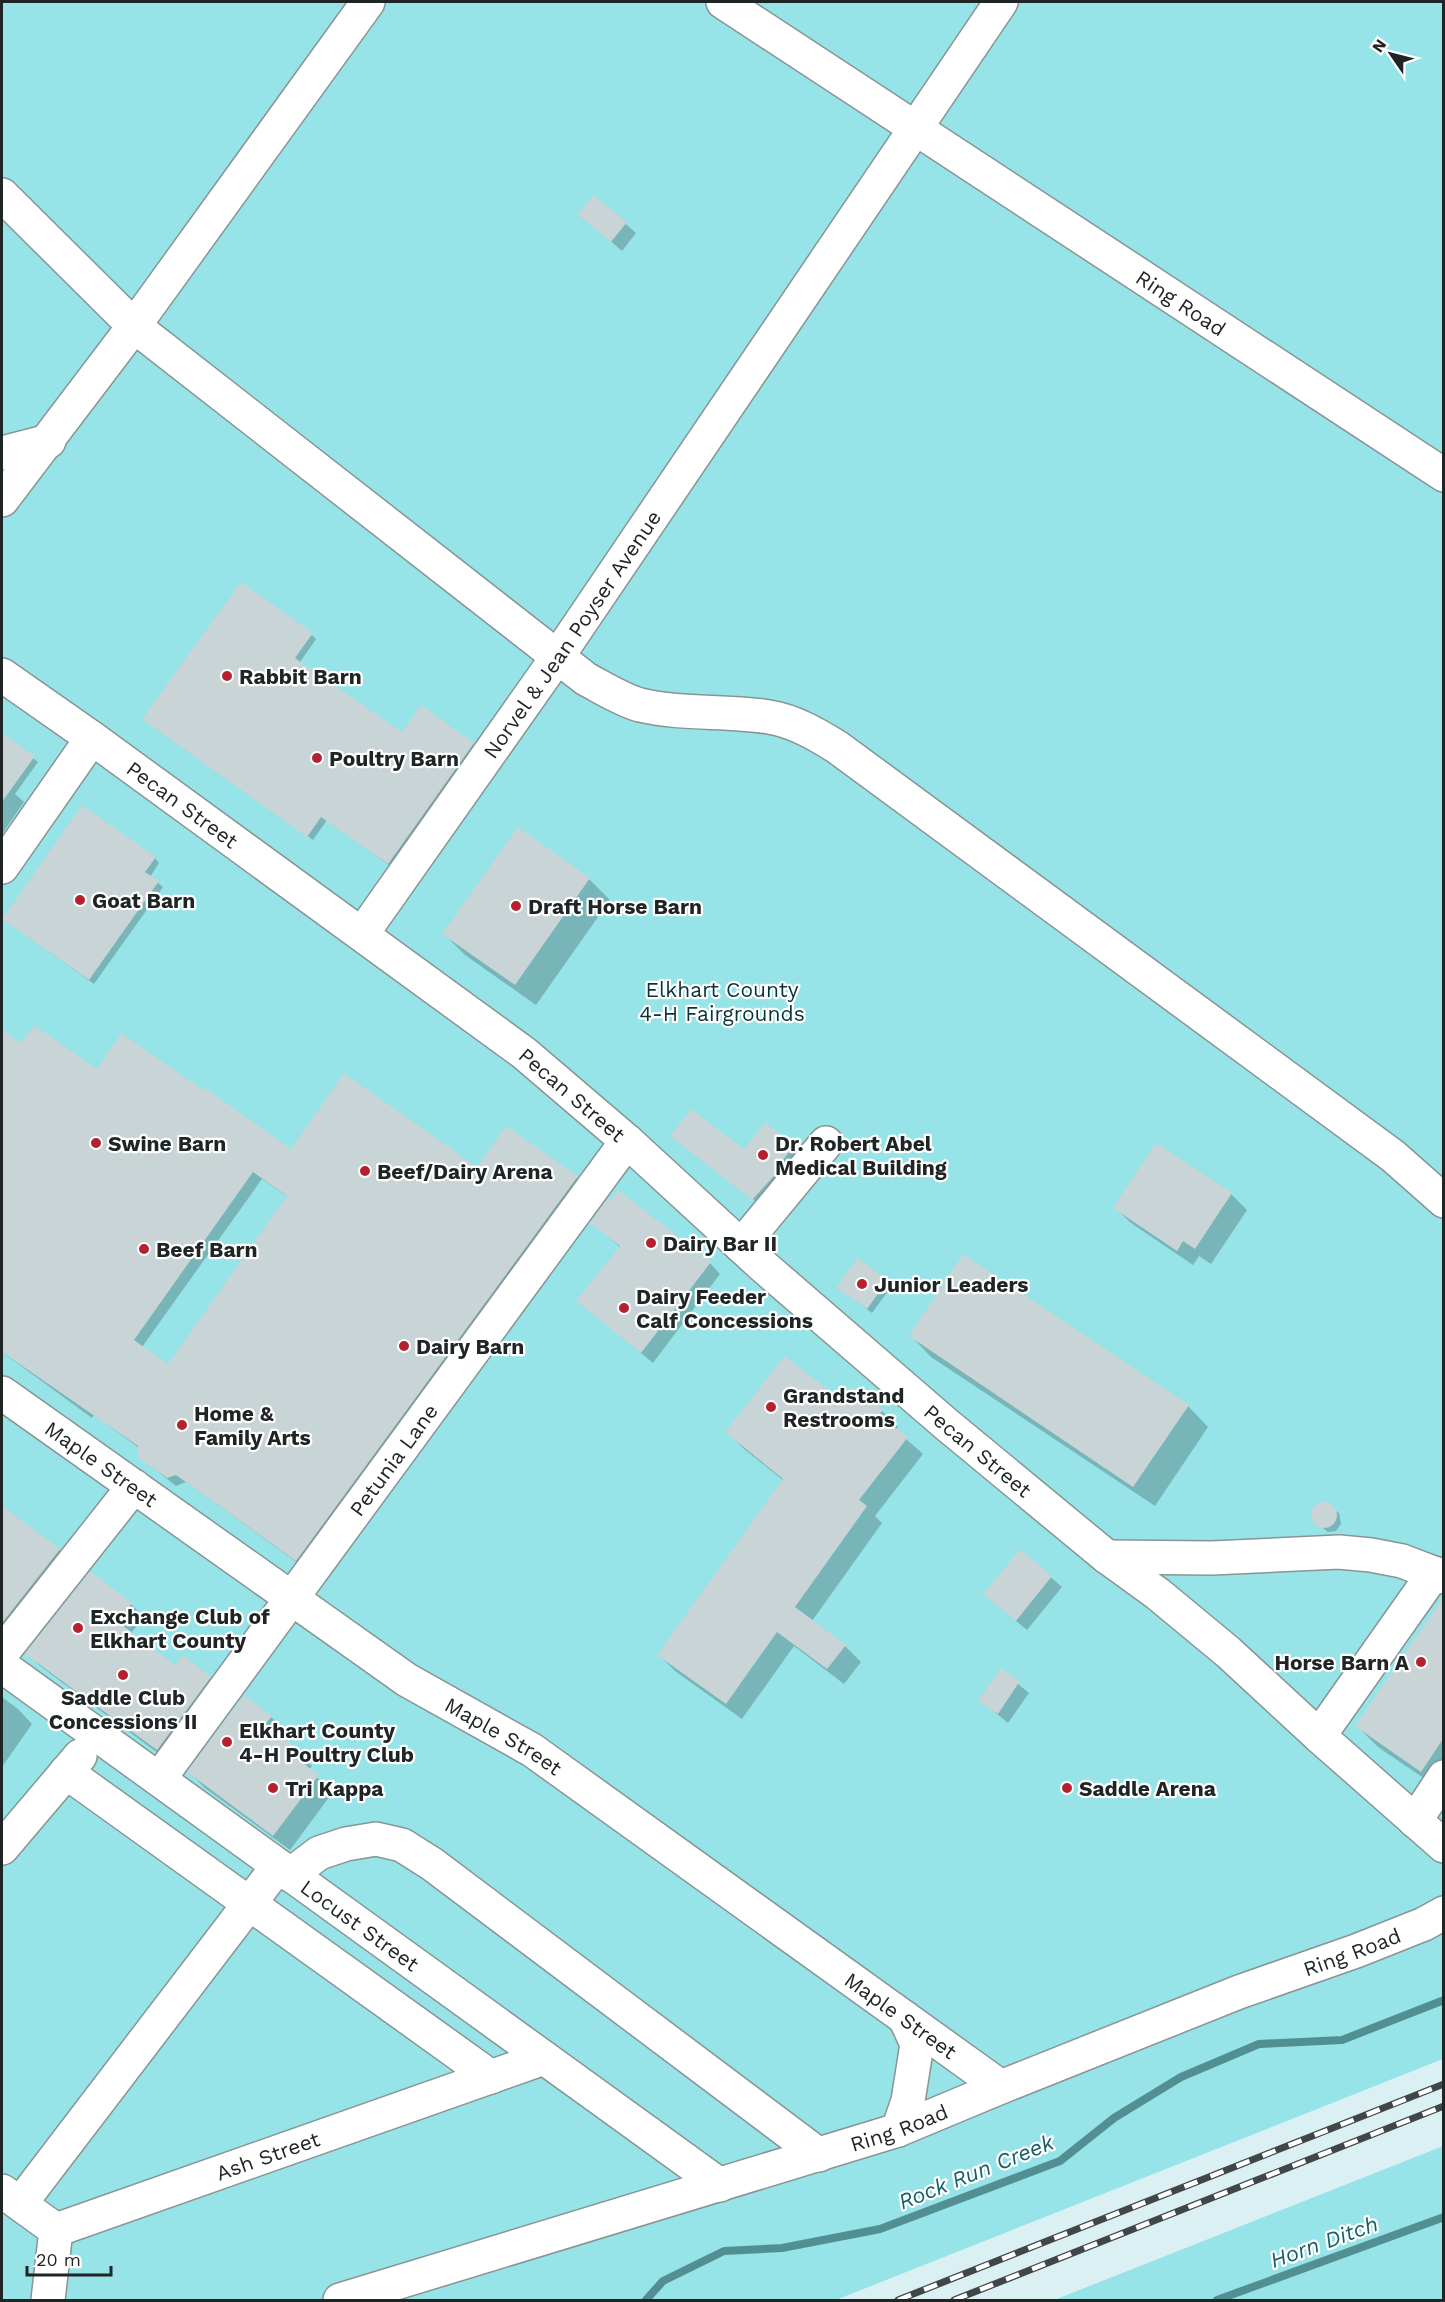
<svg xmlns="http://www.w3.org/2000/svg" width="1445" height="2302" font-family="'Work Sans',sans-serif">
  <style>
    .built { fill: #daf0f2 }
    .green { fill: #96e3e8 }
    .shadow { fill: #0003; fill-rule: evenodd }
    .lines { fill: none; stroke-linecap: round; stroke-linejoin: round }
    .stream { stroke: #528f93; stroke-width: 8 }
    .building { fill: #c8d4d5; fill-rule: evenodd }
    .minor-casing { stroke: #899495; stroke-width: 36 }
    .minor { stroke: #fff; stroke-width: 33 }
    .rail-casing { stroke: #414748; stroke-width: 7 }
    .rail { stroke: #fff; stroke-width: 4.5; stroke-dasharray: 14; stroke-linecap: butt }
    .poi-dot { fill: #b42231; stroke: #fff; stroke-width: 2 }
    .labels { text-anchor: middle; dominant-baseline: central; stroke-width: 4.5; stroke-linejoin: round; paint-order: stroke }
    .street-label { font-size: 21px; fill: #1f2424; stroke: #fff }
    .poi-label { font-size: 21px; font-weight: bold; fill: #1f2424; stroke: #fff; text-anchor: start }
    .park-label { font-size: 21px; fill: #093437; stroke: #fff }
    .water-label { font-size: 22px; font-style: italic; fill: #196065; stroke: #fff }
  </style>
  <rect width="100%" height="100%" fill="#eefbfc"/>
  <path class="built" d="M 1443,2059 L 1443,2146 L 1054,2300 L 836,2300 Z"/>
  <path class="green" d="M 2,2 L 1443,2 L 1443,2059 L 836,2300 L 2,2300 Z
    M 1443,2146 L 1443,2300 L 1054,2300 Z"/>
  <path class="shadow" d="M 594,197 L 636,233 L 622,251 L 580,215 Z
    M 312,635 L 316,639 L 300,662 L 402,734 L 473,744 L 478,749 L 393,868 L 327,820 L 313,840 L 148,723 Z
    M 2,734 L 38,762 L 15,794 L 24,802 L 2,834 Z
    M 518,829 L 589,879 L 610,900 L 536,1005 L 465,955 L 444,934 Z
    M 155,858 L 159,863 L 150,877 L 163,887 L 94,984 L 3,919 Z
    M 2,1031 L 21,1045 L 97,1071 L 291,1151 L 577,1178 L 585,1186 L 305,1568 L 186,1482 L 176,1486 L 139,1457 L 139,1448 L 94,1415 L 92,1418 L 2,1352 ZM 262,1179 L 288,1197 L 169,1366 L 142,1347 Z
    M 677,1141 L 744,1151 L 793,1147 L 798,1151 L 758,1203 Z
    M 1231,1194 L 1247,1210 L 1211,1264 L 1199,1256 L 1193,1265 L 1131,1223 L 1115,1208 Z
    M 592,1222 L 710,1263 L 720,1274 L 653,1363 L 578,1301 L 621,1248 Z
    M 887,1281 L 892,1286 L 872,1313 L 843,1292 Z
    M 911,1336 L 1188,1406 L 1208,1427 L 1155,1506 L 931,1357 Z
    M 843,1403 L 882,1411 L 898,1427 L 896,1430 L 923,1454 L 875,1516 L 882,1523 L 812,1621 L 845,1646 L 861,1662 L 844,1684 L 794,1646 L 742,1719 L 675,1671 L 659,1655 L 784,1481 L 743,1448 L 727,1432 Z
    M 1326,1503 L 1339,1513 L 1341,1524 L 1336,1531 L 1328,1532 L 1314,1521 L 1313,1513 L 1318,1505 Z
    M 2,1508 L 59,1550 L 73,1564 L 2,1639 Z
    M 1020,1551 L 1062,1587 L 1027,1630 L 996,1604 Z
    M 91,1574 L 131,1604 L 144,1617 L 131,1633 L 176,1667 L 210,1678 L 223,1690 L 170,1762 L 40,1666 L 27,1653 Z
    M 1444,1601 L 1444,1792 L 1378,1747 L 1357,1726 Z
    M 1001,1670 L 1029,1693 L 1008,1723 L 980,1700 Z
    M 2,1697 L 18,1709 L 32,1724 L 2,1767 Z
    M 271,1717 L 287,1732 L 282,1739 L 312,1766 L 309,1770 L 333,1792 L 290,1850 L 205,1788 L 189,1772 Z"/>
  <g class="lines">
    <path class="stream" d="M 646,2300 L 663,2281 L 724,2251 L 782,2248 L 880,2229 L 1060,2161 L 1114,2118 L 1181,2077 L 1259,2044 L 1342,2040 L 1444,2000
      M 1217,2300 L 1444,2217"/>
  </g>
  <path class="building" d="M 593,195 L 627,222 L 611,242 L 578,215 Z
    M 241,582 L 313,633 L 295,658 L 402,732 L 421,705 L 474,743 L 388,864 L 321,817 L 307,837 L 142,719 Z
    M 2,733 L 35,756 L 2,802 Z
    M 82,805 L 156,857 L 145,872 L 159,881 L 89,980 L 2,919 Z
    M 518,827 L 590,878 L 515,985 L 442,934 Z
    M 34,1025 L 97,1069 L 121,1033 L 203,1090 L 205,1088 L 291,1149 L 344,1073 L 477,1167 L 506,1126 L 578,1176 L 296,1561 L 176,1475 L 167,1478 L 137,1457 L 138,1446 L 2,1352 L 2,1030 L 21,1043 ZM 253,1172 L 287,1196 L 168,1364 L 134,1340 Z
    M 691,1109 L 744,1149 L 765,1122 L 794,1146 L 779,1165 L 782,1167 L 752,1200 L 670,1136 Z
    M 1156,1143 L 1232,1193 L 1195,1249 L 1183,1241 L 1177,1251 L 1113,1208 Z
    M 618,1190 L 711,1262 L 641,1353 L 576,1301 L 620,1246 L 590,1223 L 608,1198 L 611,1200 Z
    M 963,1254 L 1189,1405 L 1133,1487 L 909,1336 Z
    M 857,1258 L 888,1280 L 867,1309 L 836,1288 Z
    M 785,1356 L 843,1401 L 853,1387 L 883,1410 L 879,1415 L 908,1437 L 859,1500 L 867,1506 L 795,1607 L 846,1645 L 827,1669 L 777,1632 L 726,1704 L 657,1655 L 783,1479 L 725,1432 Z
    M1311 1515a13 13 0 1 1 26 0a13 13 0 1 1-26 0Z
    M 2,1506 L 60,1549 L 2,1623 Z
    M 1020,1549 L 1052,1576 L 1016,1621 L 983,1594 Z
    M 90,1571 L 132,1603 L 118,1622 L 175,1665 L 183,1655 L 211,1677 L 157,1750 L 25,1654 Z
    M 1443,1598 L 1443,1739 L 1421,1772 L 1355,1726 Z
    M 1001,1668 L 1020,1681 L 998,1714 L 978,1701 Z
    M 244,1695 L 272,1716 L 265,1725 L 298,1749 L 293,1756 L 319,1775 L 273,1836 L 187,1772 Z"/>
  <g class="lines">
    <defs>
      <g id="minor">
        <path id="s1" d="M 723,2 L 1444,475"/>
        <path d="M 2,195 L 134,326 L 586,679 C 603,688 622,700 640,705 C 682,715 727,710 769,717 C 794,721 816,734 837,747 L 1393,1156 L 1444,1201"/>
        <path d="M 2,453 L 49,441"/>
        <path d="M 2,500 L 134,326 L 368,2"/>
        <path id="s2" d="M 2,675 L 92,738 L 524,1053 L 627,1141 L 763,1266 L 946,1424 L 1107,1557 L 1158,1594 L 1228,1652 L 1319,1736 L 1444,1846"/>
        <path d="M 2,867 L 92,738"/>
        <path id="s3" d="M 362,934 L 558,656 L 1001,2"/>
        <path d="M 741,1246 L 826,1143"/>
        <path id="s4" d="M 2,1393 L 407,1680 L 532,1750 L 1001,2087"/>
        <path d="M 1107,1557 L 1212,1558 L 1339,1552 L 1371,1555 L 1402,1561 L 1444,1577"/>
        <path d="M 2,1653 L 134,1486"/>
        <path id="s5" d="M 2,1666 L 720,2185"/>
        <path d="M 1319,1736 L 1434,1573"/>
        <path d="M 66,1772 L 491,2077"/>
        <path id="s6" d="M 159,1779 L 627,1141"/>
        <path d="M 1415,1821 L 1444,1777"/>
        <path d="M 2,1848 L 80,1756"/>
        <path d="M 290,1875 L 319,1853 L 346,1844 L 376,1839 L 402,1845 L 432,1864 L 819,2155"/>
        <path d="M 898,2130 L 908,2101 L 917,2044 L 905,2018"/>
        <path id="s7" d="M 2,2191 L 56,2230 L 544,2058"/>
        <path d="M 20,2204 L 278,1866"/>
        <path d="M 48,2300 L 56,2230"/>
        <path id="s8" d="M 340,2300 L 898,2130 L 1001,2087 L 1239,1992 L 1356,1951 L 1424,1924 L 1444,1913"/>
      </g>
    </defs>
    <use href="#minor" class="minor-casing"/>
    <use href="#minor" class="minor"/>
    <defs>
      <path id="rail" d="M 898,2300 L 1444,2084
        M 954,2300 L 1444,2106"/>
    </defs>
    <use href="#rail" class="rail-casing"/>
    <use href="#rail" class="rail"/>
  </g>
  <g class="poi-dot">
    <circle cx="227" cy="676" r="6"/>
    <circle cx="317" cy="758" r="6"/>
    <circle cx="80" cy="900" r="6"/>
    <circle cx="516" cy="906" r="6"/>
    <circle cx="96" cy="1143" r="6"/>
    <circle cx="763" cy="1155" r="6"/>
    <circle cx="365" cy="1171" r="6"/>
    <circle cx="651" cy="1243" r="6"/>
    <circle cx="144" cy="1249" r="6"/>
    <circle cx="862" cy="1284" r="6"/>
    <circle cx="624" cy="1308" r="6"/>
    <circle cx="404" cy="1346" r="6"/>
    <circle cx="771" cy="1407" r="6"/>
    <circle cx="182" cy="1425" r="6"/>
    <circle cx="78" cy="1628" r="6"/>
    <circle cx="1421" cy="1662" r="6"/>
    <circle cx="123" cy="1675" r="6"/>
    <circle cx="227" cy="1742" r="6"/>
    <circle cx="273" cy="1788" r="6"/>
    <circle cx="1067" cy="1788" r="6"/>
  </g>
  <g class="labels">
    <g class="street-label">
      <text stroke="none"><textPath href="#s1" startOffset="548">Ring Road</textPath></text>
      <text stroke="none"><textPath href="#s3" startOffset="366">Norvel &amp; Jean Poyser Avenue</textPath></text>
      <text stroke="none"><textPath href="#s2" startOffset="222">Pecan Street</textPath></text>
      <text stroke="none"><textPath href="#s2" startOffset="708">Pecan Street</textPath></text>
      <text stroke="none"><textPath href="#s2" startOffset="1248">Pecan Street</textPath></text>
      <text stroke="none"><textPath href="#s6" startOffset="396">Petunia Lane</textPath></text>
      <text stroke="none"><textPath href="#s4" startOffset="122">Maple Street</textPath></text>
      <text stroke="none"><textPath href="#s4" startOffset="608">Maple Street</textPath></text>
      <text stroke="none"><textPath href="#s5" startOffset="442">Locust Street</textPath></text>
      <text stroke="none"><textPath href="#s8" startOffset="1071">Ring Road</textPath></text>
      <text stroke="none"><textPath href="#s4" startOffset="1094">Maple Street</textPath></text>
      <text stroke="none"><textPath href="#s8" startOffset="585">Ring Road</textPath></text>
      <text stroke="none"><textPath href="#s7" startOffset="291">Ash Street</textPath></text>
    </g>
    <g class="poi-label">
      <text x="239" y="676">Rabbit Barn</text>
      <text x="329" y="758">Poultry Barn</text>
      <text x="92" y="900">Goat Barn</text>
      <text x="528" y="906">Draft Horse Barn</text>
      <text x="108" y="1143">Swine Barn</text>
      <text x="775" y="1143">Dr. Robert Abel<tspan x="775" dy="24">Medical Building</tspan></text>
      <text x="377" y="1171">Beef/Dairy Arena</text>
      <text x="663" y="1243">Dairy Bar II</text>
      <text x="156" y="1249">Beef Barn</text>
      <text x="874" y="1284">Junior Leaders</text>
      <text x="636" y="1296">Dairy Feeder<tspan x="636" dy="24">Calf Concessions</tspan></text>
      <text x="416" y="1346">Dairy Barn</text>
      <text x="783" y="1395">Grandstand<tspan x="783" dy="24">Restrooms</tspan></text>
      <text x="194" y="1413">Home &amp;<tspan x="194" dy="24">Family Arts</tspan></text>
      <text x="90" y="1616">Exchange Club of<tspan x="90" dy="24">Elkhart County</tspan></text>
      <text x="1409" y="1662" text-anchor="end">Horse Barn A</text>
      <text x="123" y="1697" text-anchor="middle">Saddle Club<tspan x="123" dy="24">Concessions II</tspan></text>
      <text x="239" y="1730">Elkhart County<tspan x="239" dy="24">4-H Poultry Club</tspan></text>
      <text x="285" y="1788">Tri Kappa</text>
      <text x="1079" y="1788">Saddle Arena</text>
    </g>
    <g class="park-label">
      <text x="722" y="989">Elkhart County<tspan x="722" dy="24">4-H Fairgrounds</tspan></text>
    </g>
    <g class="water-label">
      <text transform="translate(976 2172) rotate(-22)">Rock Run Creek</text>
      <text transform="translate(1324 2242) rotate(-20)">Horn Ditch</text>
    </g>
  </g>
  <rect width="1445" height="2302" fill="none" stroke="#1f2424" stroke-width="6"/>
  <g transform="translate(1391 54) rotate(305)" stroke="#ffffff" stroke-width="4.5" paint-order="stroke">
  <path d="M0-4.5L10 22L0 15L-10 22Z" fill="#1f2424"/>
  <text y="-9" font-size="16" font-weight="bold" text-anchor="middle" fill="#1f2424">N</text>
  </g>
  <path d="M27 2266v9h84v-9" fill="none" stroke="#1f2424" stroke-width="3"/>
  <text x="36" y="2266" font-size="18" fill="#1f2424" stroke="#ffffff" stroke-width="4.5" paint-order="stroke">20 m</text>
</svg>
